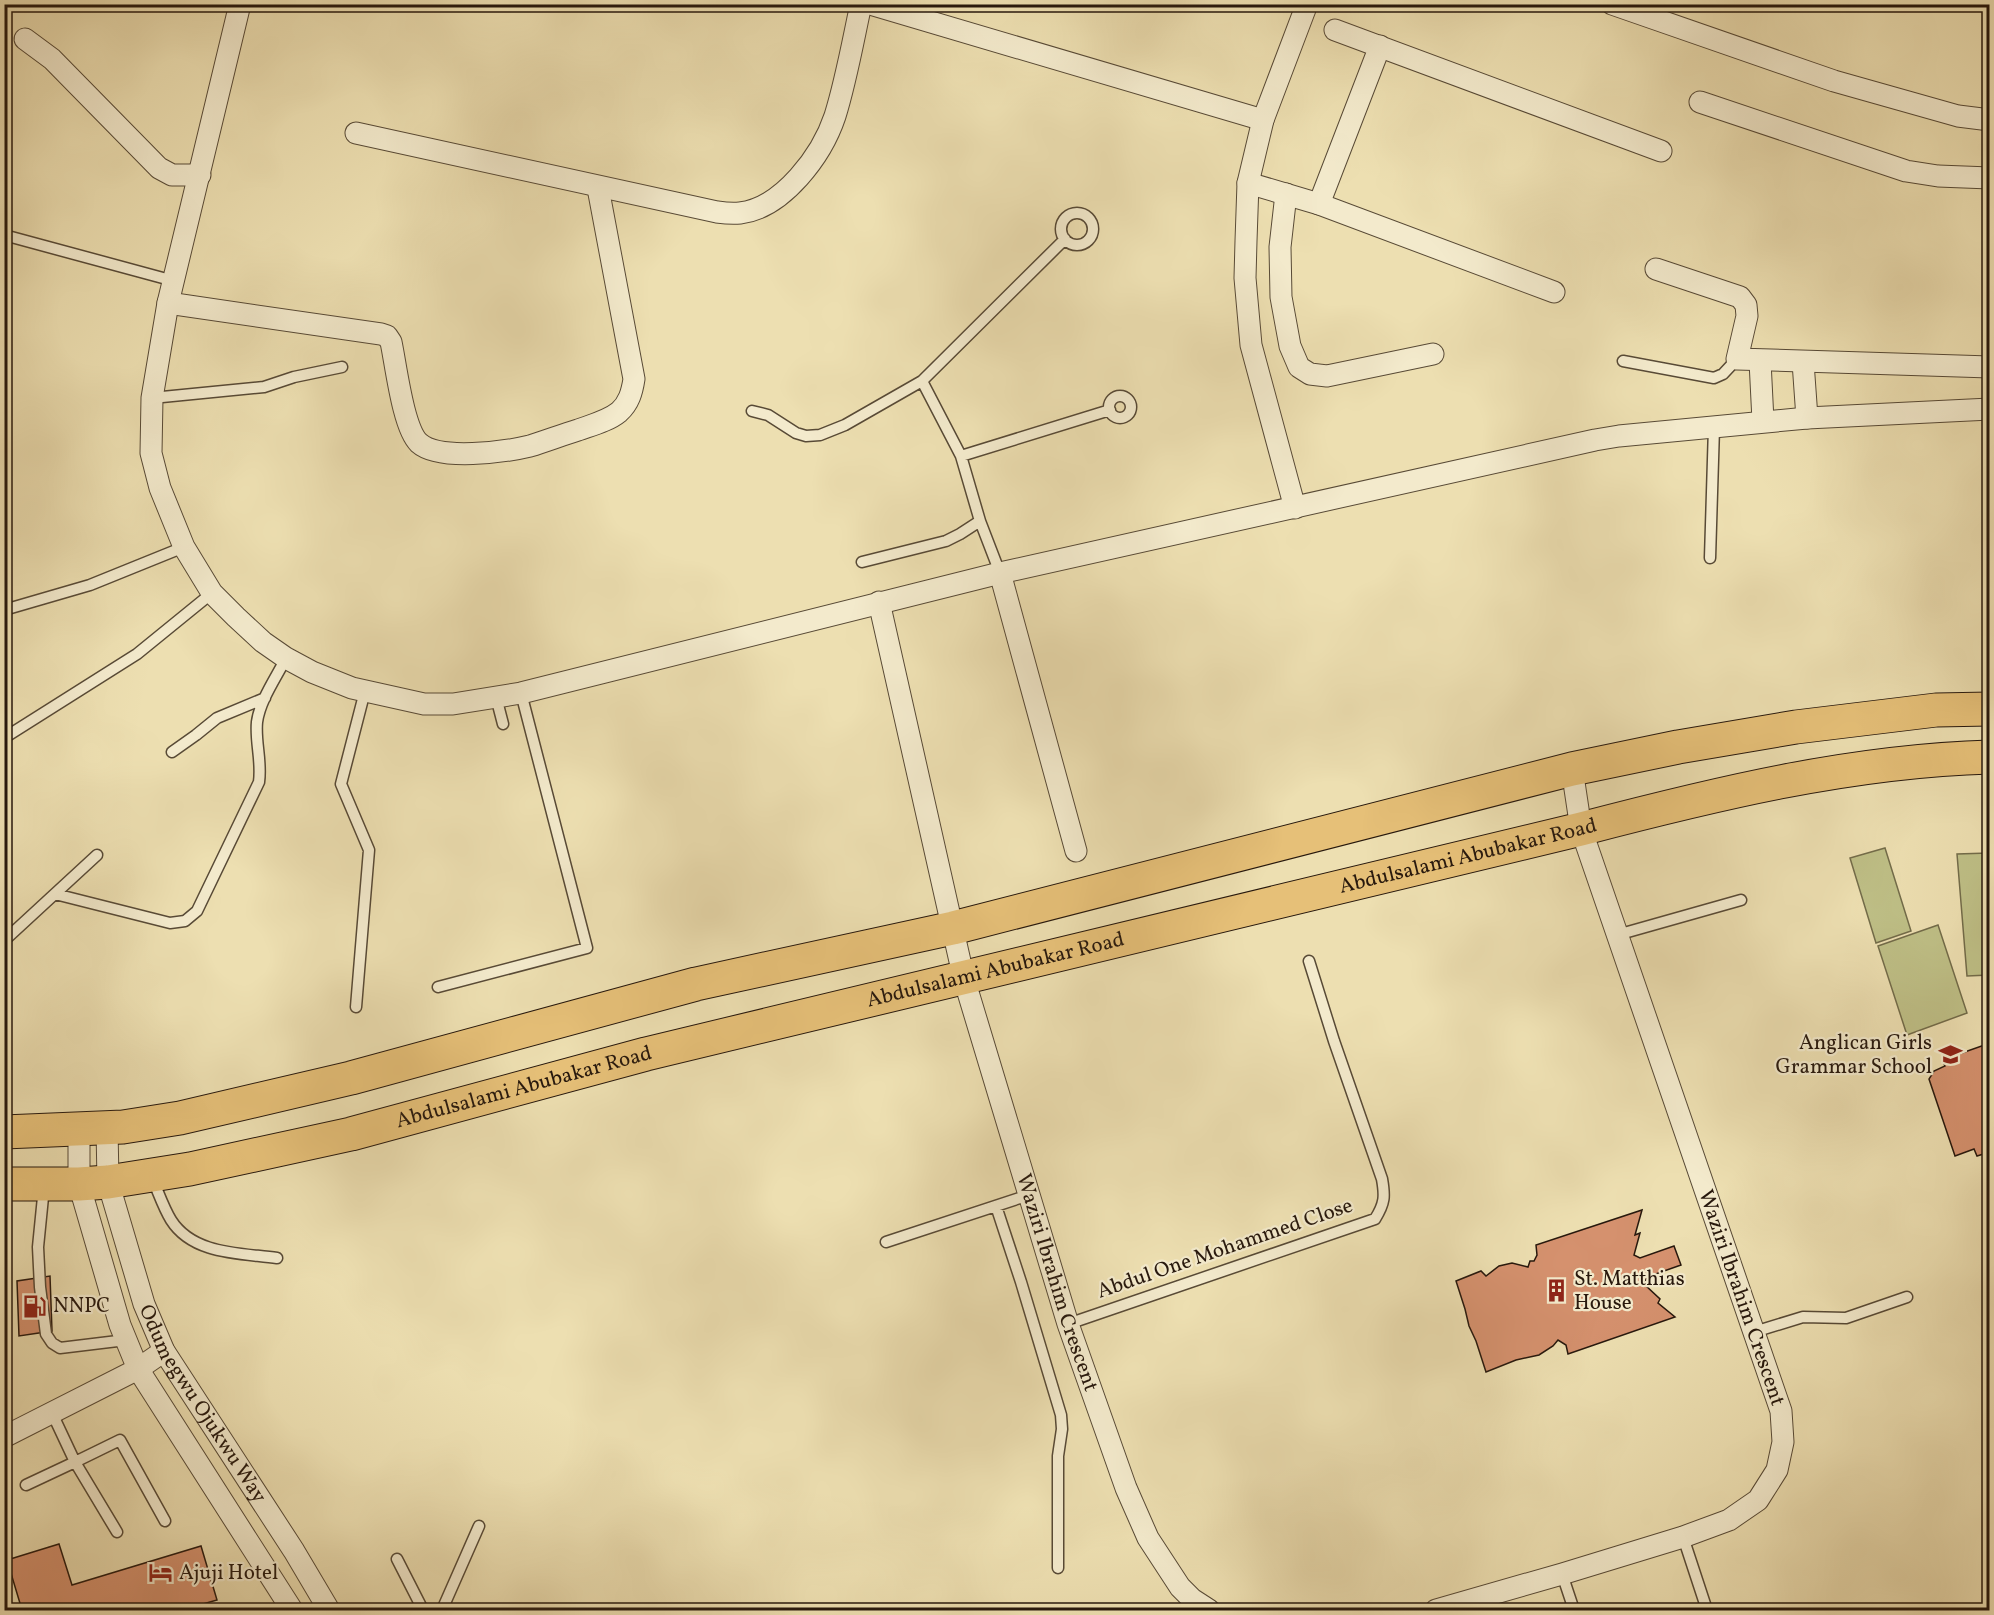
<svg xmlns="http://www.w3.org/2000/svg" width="1994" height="1615" font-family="Vollkorn,serif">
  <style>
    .green { fill: #bfc087; stroke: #736c4a; stroke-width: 1.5 }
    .building { fill: #d5916e; stroke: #27180d; stroke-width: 1.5 }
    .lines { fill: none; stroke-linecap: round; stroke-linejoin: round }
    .service-casing { stroke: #584a36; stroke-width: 13 }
    .minor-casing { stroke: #584a36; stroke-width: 23 }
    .primary-casing { stroke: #27180d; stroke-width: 35 }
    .service { stroke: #f3eacc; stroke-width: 10 }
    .minor { stroke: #f3eacc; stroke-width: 21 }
    .primary { stroke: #e6c078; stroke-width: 33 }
    .labels { text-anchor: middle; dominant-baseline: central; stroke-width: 4.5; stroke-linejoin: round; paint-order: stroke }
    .street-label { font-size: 21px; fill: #27180d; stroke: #f3eacc }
    .poi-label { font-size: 21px; fill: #27180d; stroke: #f3eacc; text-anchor: start }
  </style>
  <rect width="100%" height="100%" fill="#eddfb1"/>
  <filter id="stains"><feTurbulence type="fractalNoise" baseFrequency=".00333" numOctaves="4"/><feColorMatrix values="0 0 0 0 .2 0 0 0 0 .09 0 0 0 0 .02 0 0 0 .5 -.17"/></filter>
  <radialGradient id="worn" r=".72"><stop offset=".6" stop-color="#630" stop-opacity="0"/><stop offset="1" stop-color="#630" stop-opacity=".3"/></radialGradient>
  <path class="green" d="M 1885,848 L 1911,931 L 1876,943 L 1850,858 Z
    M 1989,853 L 1989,975 L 1967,976 L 1957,854 Z
    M 1938,925 L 1967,1013 L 1907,1035 L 1878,946 Z"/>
  <path class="building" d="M 1990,1043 L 1990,1152 L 1977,1156 L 1974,1149 L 1955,1156 L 1929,1079 L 1934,1071 L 1945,1066 L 1942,1060 Z
    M 1642,1210 L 1635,1235 L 1640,1233 L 1634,1255 L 1640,1258 L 1674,1246 L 1681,1265 L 1647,1277 L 1644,1284 L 1660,1299 L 1658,1303 L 1675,1317 L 1568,1354 L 1566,1345 L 1558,1340 L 1553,1346 L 1539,1355 L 1516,1360 L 1486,1372 L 1476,1341 L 1469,1326 L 1465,1309 L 1456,1281 L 1481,1271 L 1486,1276 L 1499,1266 L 1512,1263 L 1528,1267 L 1530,1261 L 1534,1261 L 1537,1255 L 1536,1245 Z
    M 50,1276 L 52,1331 L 19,1336 L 17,1281 Z
    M 59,1544 L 72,1585 L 201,1546 L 217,1600 L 182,1610 L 22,1610 L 7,1560 Z"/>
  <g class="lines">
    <defs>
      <path id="service" d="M1061 229a16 16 0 1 1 32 0a16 16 0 1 1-32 0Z
        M 4,235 L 174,281
        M 1623,361 L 1714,378 L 1723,374 L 1737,359
        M 922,381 L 961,456 L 1110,410
        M1109 407a11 11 0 1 1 22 0a11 11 0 1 1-22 0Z
        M 152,398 L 264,387 L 294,377 L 342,367
        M 752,411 L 768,415 L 796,433 L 806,436 L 820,435 L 845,425 L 922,381 L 1065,239
        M 961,456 L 980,521 L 1000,573
        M 1710,558 L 1714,427
        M 862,562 L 946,541 L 960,534 L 980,521
        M 4,610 L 90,585 L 184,547
        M 496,697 L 503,724
        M 4,738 L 137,654 L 212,593
        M 172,752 L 196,735 L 217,718 L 265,698
        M 55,894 L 170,923 L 185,921 L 197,911 L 259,782 C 262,761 255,742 257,722 C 260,700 276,678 286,658
        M 1617,935 L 1741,900
        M 7,938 L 97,855
        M 438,987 L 587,948 L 521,693
        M 356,1007 L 369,850 L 341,784 L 365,691
        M 152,1178 C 158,1191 163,1207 171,1220 C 193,1255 241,1253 277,1258
        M 44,1187 L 38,1247 L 40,1287 L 46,1334 L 52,1343 L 60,1348 L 126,1340
        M 996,1206 L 1021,1282 L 1061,1415 L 1062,1429 L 1058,1456 L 1058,1568
        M 886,1242 L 1029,1195
        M 1068,1324 L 1375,1219 C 1385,1203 1385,1196 1382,1179 L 1334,1041 L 1309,961
        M 1754,1332 L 1803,1317 L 1846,1318 L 1907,1297
        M 52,1413 L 75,1462 L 120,1440 L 165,1521
        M 26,1485 L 75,1462 L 117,1532
        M 1683,1537 L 1707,1610
        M 397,1559 L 423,1610
        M 1562,1574 L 1574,1610
        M 442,1610 L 479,1526"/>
      <g id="minor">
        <path d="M 240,4 L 168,303 L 152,398 L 151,453 L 160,488 L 184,547 L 212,593 L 236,617 L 263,642 L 286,658 L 312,672 L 352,688 L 424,704 L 453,704 L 521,693 L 1000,573 L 1595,440 L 1619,436 L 1807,418 L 1990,409"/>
        <path d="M 870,4 L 1263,120"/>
        <path d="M 1612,4 L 1834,81 L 1958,116 L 1990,120"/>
        <path d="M 1335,30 L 1661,151"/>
        <path d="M 25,39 L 52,59 L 159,168 L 172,175 L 200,175"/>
        <path d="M 1700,102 L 1906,171 L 1938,176 L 1990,178"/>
        <path d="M 356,133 L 717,212 C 724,213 732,214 740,213 C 783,208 822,155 835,116 C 846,81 853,41 861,4"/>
        <path d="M 1248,183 L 1319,204 L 1554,292"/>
        <path d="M 1286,194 L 1280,247 L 1281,297 L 1290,346 L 1299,367 L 1310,374 L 1327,376 L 1433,354"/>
        <path d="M 1319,204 L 1380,46"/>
        <path d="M 1656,269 L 1740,297 L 1746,305 L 1747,316 L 1737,359 L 1990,367"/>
        <path d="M 168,303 L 381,334 L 387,336 L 391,342 C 396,365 403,428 419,443 C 439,461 505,452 530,446 C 546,441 562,435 578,430 C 592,425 608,421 619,412 C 629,403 632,392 634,379 L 598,188"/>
        <path d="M 1760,361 L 1763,421"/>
        <path d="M 1803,362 L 1807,418"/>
        <path d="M 1295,508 L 1251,345 L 1245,278 L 1246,241 L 1248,183 L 1263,120 L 1307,4"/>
        <path d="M 1000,573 L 1076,851"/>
        <path id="s1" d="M 879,602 L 964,979 L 1068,1324 L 1126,1488 L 1148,1538 L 1180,1587 L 1192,1599 L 1209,1610"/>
        <path id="s2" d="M 107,1128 L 108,1182 L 144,1304 L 164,1351 L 294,1551 L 329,1610"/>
        <path d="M 79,1130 L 79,1184 L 120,1325 L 138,1369 L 292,1610"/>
        <path d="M 4,1437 L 138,1369 L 164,1351"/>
        <path d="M 1436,1610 L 1562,1574 L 1683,1537 L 1729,1520 L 1758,1500 L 1777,1470 L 1783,1442 L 1781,1411 L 1581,829 L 1572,769"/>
      </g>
      <g id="primary">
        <path d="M 4,1132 L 123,1127 L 180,1118 L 351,1078 L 696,984 L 953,928 L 1572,769 L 1678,747 L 1796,727 L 1936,710 L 1990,709"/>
        <path id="s3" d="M 4,1184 L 79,1184 L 108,1182 L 190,1169 L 351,1134 L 646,1054 L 1581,829 C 1715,794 1850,761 1990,757"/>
      </g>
    </defs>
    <use href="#service" class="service-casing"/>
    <use href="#minor" class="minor-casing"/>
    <use href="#primary" class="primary-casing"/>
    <use href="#service" class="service"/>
    <use href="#minor" class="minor"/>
    <use href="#primary" class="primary"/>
  </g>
  <defs>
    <symbol id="school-bare" viewBox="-9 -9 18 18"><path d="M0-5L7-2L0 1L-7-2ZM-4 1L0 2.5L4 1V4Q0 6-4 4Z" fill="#8f2418" stroke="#f3eacc" stroke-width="2.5" paint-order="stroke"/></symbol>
    <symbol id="building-bare" viewBox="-9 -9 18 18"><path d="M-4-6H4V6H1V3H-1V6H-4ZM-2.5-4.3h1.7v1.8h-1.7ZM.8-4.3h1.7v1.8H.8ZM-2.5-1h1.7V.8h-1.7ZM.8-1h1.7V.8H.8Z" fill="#8f2418" stroke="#f3eacc" stroke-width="2.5" paint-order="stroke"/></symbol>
    <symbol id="fuel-bare" viewBox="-9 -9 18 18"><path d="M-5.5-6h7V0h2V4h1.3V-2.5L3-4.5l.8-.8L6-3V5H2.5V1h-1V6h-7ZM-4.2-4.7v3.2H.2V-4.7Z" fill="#8f2418" stroke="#f3eacc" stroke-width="2.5" paint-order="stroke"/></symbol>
    <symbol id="hotel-bare" viewBox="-9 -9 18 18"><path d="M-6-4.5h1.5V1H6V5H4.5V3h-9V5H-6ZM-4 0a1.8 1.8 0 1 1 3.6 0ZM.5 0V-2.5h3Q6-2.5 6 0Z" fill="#8f2418" stroke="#f3eacc" stroke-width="2.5" paint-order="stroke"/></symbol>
  </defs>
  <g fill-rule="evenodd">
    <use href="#school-bare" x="1934" y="1038" width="33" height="33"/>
    <use href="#building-bare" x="1540" y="1274" width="33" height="33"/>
    <use href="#fuel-bare" x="18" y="1290" width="33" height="33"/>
    <use href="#hotel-bare" x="144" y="1556" width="33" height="33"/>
  </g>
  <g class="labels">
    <g class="street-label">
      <text stroke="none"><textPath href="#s3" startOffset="1503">Abdulsalami Abubakar Road</textPath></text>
      <text stroke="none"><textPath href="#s3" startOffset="1017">Abdulsalami Abubakar Road</textPath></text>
      <text stroke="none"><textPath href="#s3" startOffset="531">Abdulsalami Abubakar Road</textPath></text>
      <text transform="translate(1225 1249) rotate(-19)">Abdul One Mohammed Close</text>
      <text stroke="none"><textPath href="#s1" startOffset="704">Waziri Ibrahim Crescent</textPath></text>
      <text transform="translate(1741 1298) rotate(71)">Waziri Ibrahim Crescent</text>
      <text stroke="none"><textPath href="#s2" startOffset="297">Odumegwu Ojukwu Way</textPath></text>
    </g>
    <g class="poi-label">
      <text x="1932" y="1043" text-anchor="end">Anglican Girls<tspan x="1932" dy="24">Grammar School</tspan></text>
      <text x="1574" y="1279">St. Matthias<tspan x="1574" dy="24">House</tspan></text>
      <text x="53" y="1306">NNPC</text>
      <text x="179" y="1573">Ajuji Hotel</text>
    </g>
  </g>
  <rect width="1994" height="1615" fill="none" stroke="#eddfb1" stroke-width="24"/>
  <rect x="6" y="6" width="1982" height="1603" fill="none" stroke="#27180d" stroke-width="3"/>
  <rect x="12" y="12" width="1970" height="1591" fill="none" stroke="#27180d" stroke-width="1.5"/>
  <rect width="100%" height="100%" filter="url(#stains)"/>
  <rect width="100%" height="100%" fill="url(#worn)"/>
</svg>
